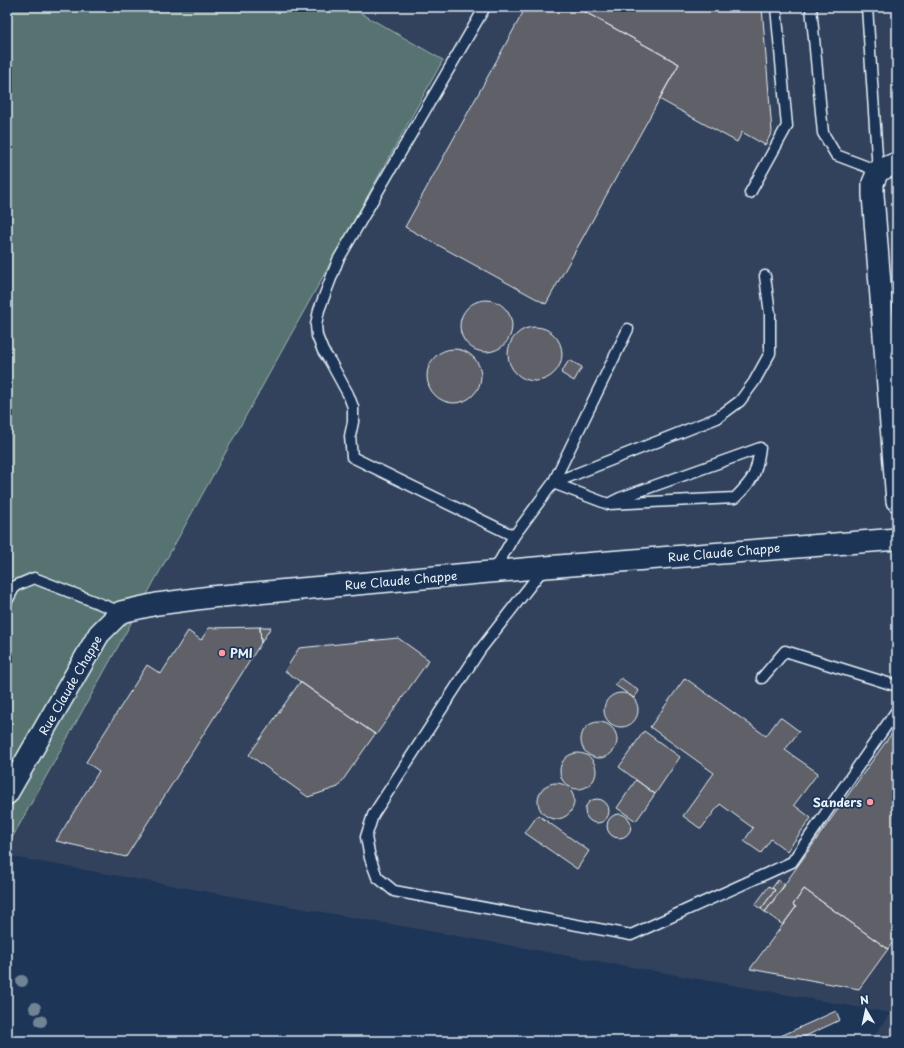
<svg xmlns="http://www.w3.org/2000/svg" width="904" height="1048" font-family="'Playpen Sans',sans-serif">
  <style>
    .built { fill: #30425c }
    .green { fill: #567371; stroke: #9fb2b4 }
    .building { fill: #5e6068; stroke: #e8f1f8 }
    .lines { fill: none; stroke-linecap: round; stroke-linejoin: round }
    .service-casing { stroke: #e8f1f8; stroke-width: 13 }
    .minor-casing { stroke: #e8f1f8; stroke-width: 24 }
    .service { stroke: #1d3557; stroke-width: 10 }
    .minor { stroke: #1d3557; stroke-width: 21 }
    .tree { fill: #718496 }
    .poi-dot { fill: #ff9aa2; stroke: #1d3557; stroke-width: 1.5 }
    .labels { text-anchor: middle; dominant-baseline: central; stroke-width: 3.5; stroke-linejoin: round; paint-order: stroke }
    .street-label { font-size: 12px; fill: #e8f1f8; stroke: #1d3557 }
    .poi-label { font-size: 12px; font-weight: bold; fill: #e8f1f8; stroke: #1d3557; text-anchor: start }
  </style>
  <rect width="100%" height="100%" fill="#1d3557"/>
  <filter id="ink" filterUnits="userSpaceOnUse"><feTurbulence type="fractalNoise" baseFrequency=".025" numOctaves="2"/><feDisplacementMap in="SourceGraphic" scale="8" xChannelSelector="R" yChannelSelector="G"/><feConvolveMatrix kernelMatrix="1 2 1 2 8 2 1 2 1" color-interpolation-filters="sRGB"/></filter>
  <g filter="url(#ink)">
    <path class="built" d="M 350,7 L 897,7 L 897,1041 L 871,1041 L 890,1013 L 7,856 L 7,847 L 443,60 Z"/>
    <path class="green" d="M 7,7 L 350,7 L 443,60 L 7,847 Z"/>
    <path class="building" d="M 526,7 L 576,7 L 679,64 L 546,304 L 405,227 Z
      M 576,7 L 762,7 L 772,132 L 765,145 L 742,132 L 737,142 L 659,99 L 679,64 Z
      M460 326a26 26 0 1 1 52 0a26 26 0 1 1-52 0Z
      M508 354a27 27 0 1 1 54 0a27 27 0 1 1-54 0Z
      M427 376a27 27 0 1 1 54 0a27 27 0 1 1-54 0Z
      M 569,360 L 582,367 L 574,381 L 561,373 Z
      M 260,627 L 261,643 L 126,857 L 56,841 L 99,771 L 86,762 L 147,665 L 161,674 L 188,631 L 201,640 L 209,628 Z
      M 260,627 L 271,627 L 261,643 Z
      M 398,638 L 429,660 L 376,735 L 285,671 L 299,648 Z
      M 621,678 L 639,691 L 634,698 L 615,685 Z
      M 685,678 L 766,736 L 780,717 L 799,731 L 785,750 L 818,773 L 794,805 L 811,818 L 787,851 L 771,839 L 761,853 L 744,841 L 753,828 L 720,804 L 701,829 L 683,816 L 714,773 L 650,727 Z
      M 300,682 L 375,734 L 338,787 L 308,797 L 249,755 Z
      M604 710a17 17 0 1 1 34 0a17 17 0 1 1-34 0Z
      M581 740a18 18 0 1 1 36 0a18 18 0 1 1-36 0Z
      M 897,726 L 897,936 L 888,949 L 804,889 L 793,905 L 796,907 L 783,925 L 765,912 Z
      M 644,731 L 680,757 L 655,794 L 619,767 Z
      M560 771a18 18 0 1 1 36 0a18 18 0 1 1-36 0Z
      M 636,780 L 655,794 L 636,821 L 617,808 Z
      M538 801a18 18 0 1 1 36 0a18 18 0 1 1-36 0Z
      M585 811a12 12 0 1 1 24 0a12 12 0 1 1-24 0Z
      M607 826a12 12 0 1 1 24 0a12 12 0 1 1-24 0Z
      M 538,815 L 589,851 L 577,869 L 525,833 Z
      M 778,880 L 785,885 L 765,912 L 761,909 L 775,890 L 772,888 Z
      M 769,886 L 775,890 L 761,909 L 755,905 Z
      M 804,889 L 888,949 L 859,989 L 750,969 L 796,907 L 793,905 Z
      M 836,1011 L 840,1020 L 795,1041 L 775,1041 L 774,1039 Z"/>
    <g class="lines">
      <defs>
        <path id="service" d="M 485,7 L 338,260 L 319,310 L 316,325 L 317,336 L 323,351 L 330,361 L 348,394 L 353,407 L 353,422 L 350,436 L 352,457 L 514,536
          M 811,7 L 823,133 L 836,155 L 878,171 L 867,7
          M 750,193 L 787,126 L 776,7
          M 553,483 L 608,504 L 735,498 C 754,479 756,475 760,448 L 620,498 L 608,504
          M 553,483 L 717,418 L 740,401 L 754,382 L 770,353 L 770,314 L 765,276
          M 544,568 L 480,650 L 373,815 L 366,837 L 370,858 L 377,877 L 394,891 L 631,935 L 792,862 L 897,710
          M 494,571 L 514,536 L 553,483 L 628,329
          M 7,601 L 15,586 L 34,578 L 121,612
          M 762,678 L 785,651 L 897,686"/>
        <path id="minor" d="M 897,163 L 878,171 L 873,183 L 873,195 L 897,501
          M 7,794 L 99,634 L 121,612 L 157,604 L 211,597 L 546,567 L 897,539"/>
      </defs>
      <use href="#service" class="service-casing"/>
      <use href="#minor" class="minor-casing"/>
      <use href="#service" class="service"/>
      <use href="#minor" class="minor"/>
    </g>
    <g class="tree">
      <circle cx="22" cy="981" r="6"/>
      <circle cx="35" cy="1008" r="6"/>
      <circle cx="41" cy="1021" r="6"/>
    </g>
  </g>
  <g class="poi-dot">
    <circle cx="222" cy="653" r="4"/>
    <circle cx="870" cy="802" r="4"/>
  </g>
  <g class="labels">
    <g class="street-label">
      <text transform="translate(724 552) rotate(-5)">Rue Claude Chappe</text>
      <text transform="translate(401 580) rotate(-5)">Rue Claude Chappe</text>
      <text transform="translate(70 685) rotate(-60)">Rue Claude Chappe</text>
    </g>
    <g class="poi-label">
      <text x="230" y="653">PMI</text>
      <text x="862" y="802" text-anchor="end">Sanders</text>
    </g>
  </g>
  <rect width="904" height="1048" fill="none" stroke="#1d3557" stroke-width="24"/>
  <rect x="12" y="12" width="880" height="1024" fill="none" stroke="#e8f1f8" stroke-width="1.5" filter="url(#ink)"/>
  <g transform="translate(866 1010) rotate(351)" stroke="#1d3557" stroke-width="3" paint-order="stroke">
  <path d="M0-3L7 15L0 10L-7 15Z" fill="#e8f1f8"/>
  <text y="-6" font-size="11" font-weight="bold" text-anchor="middle" fill="#e8f1f8">N</text>
  </g>
</svg>
